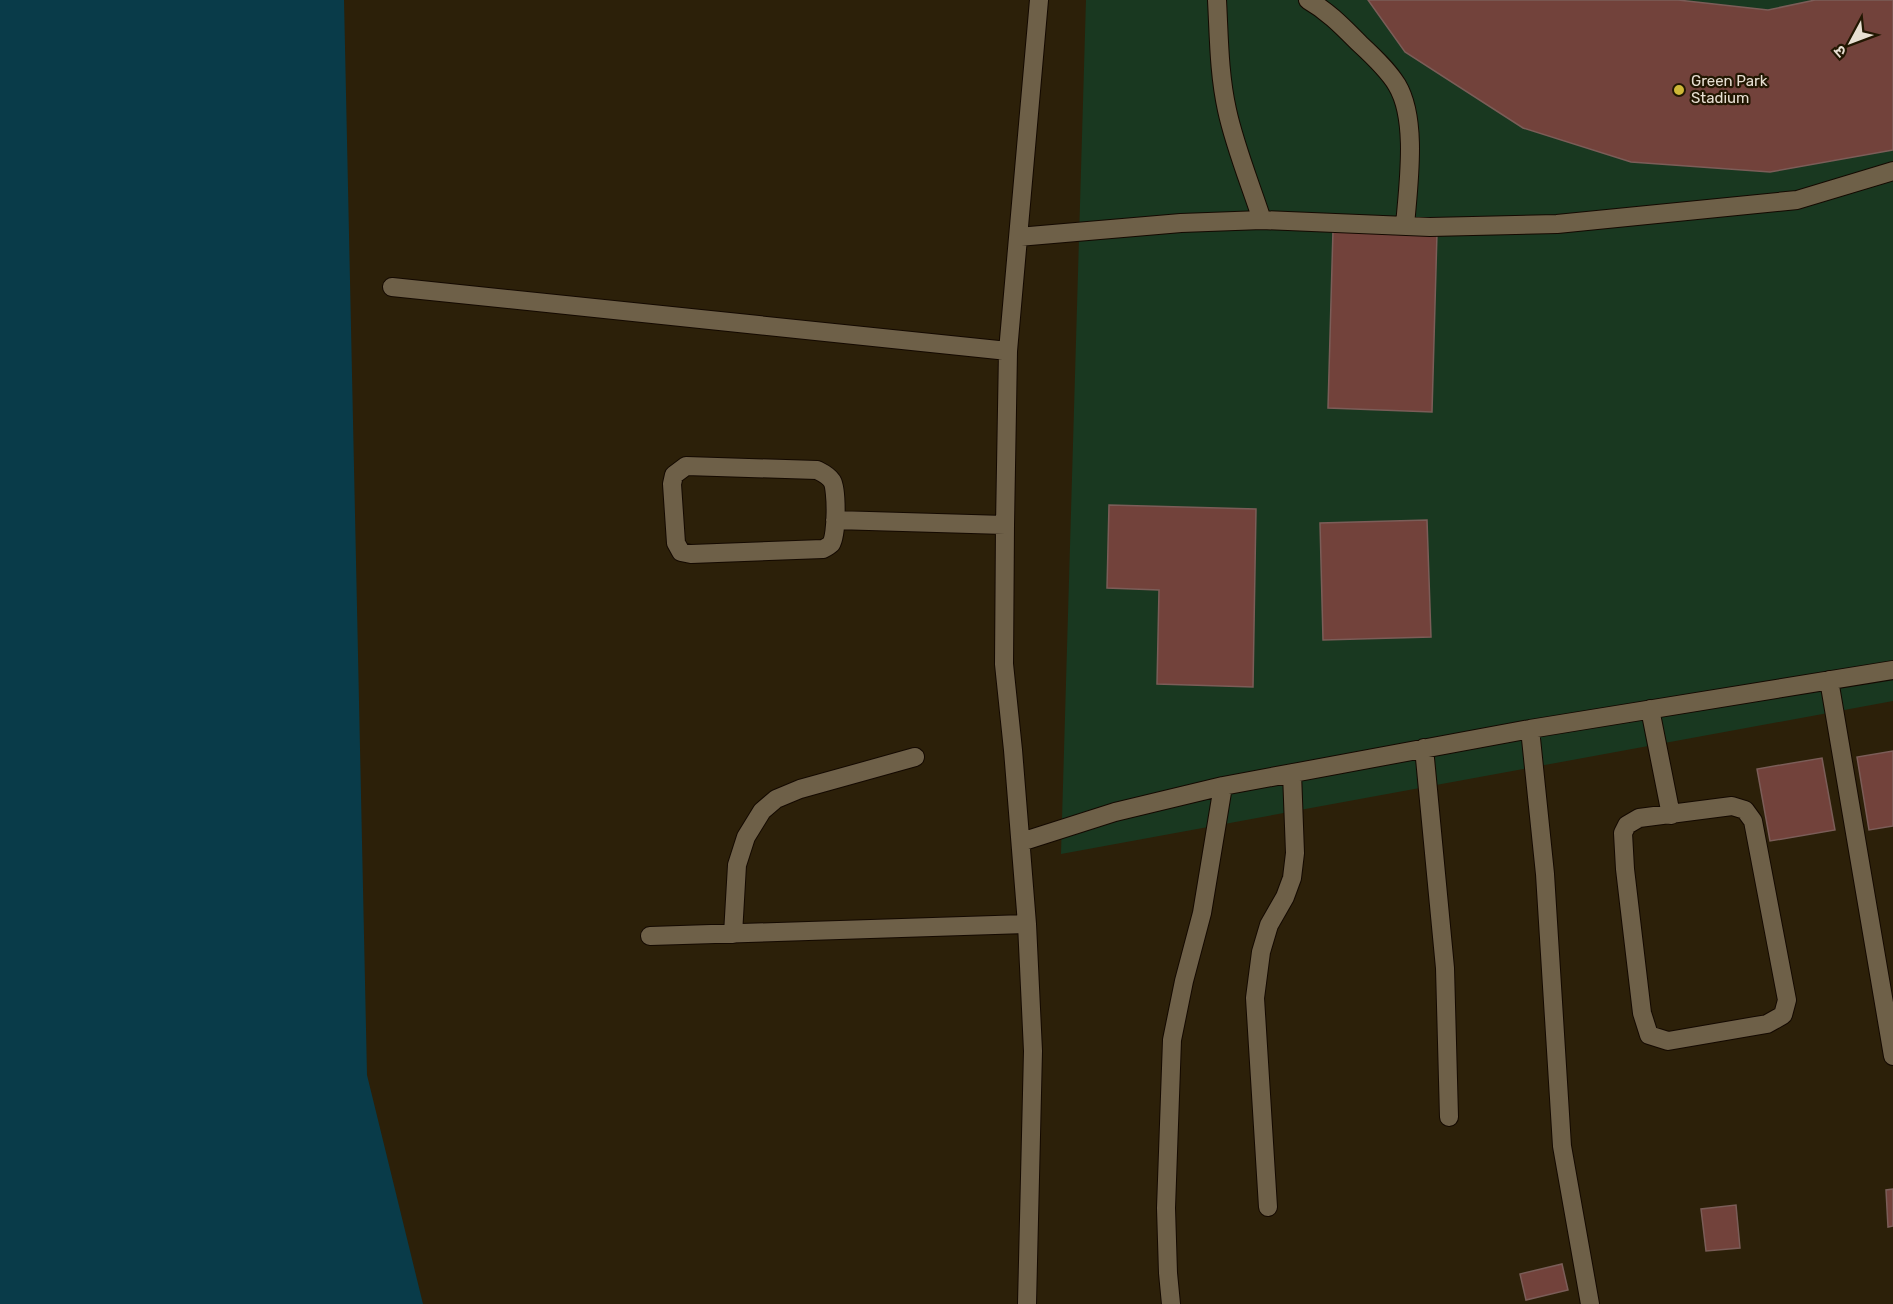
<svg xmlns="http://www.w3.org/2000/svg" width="1893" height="1304" font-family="Rubik,'Noto Sans Devanagari',sans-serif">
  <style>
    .green { fill: #193820 }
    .water { fill: #093b49 }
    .building { fill: #72423b; stroke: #7b5d58; stroke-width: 1.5 }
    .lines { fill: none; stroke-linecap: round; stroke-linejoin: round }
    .minor-casing { stroke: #140900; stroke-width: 20 }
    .minor { stroke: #6e6048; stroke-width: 18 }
    .poi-dot { fill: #ceb837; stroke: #221702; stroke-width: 2 }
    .labels { text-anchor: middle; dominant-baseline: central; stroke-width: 4.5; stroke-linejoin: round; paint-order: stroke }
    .poi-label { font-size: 15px; fill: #e7dfd2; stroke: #221702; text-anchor: start }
  </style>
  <rect width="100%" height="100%" fill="#2c2009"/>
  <path class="green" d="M 1086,0 L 1893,0 L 1893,701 L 1061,854 Z"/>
  <path class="water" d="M 0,0 L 344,0 L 367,1075 L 423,1304 L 0,1304 Z"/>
  <path class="building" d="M 1368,0 L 1678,0 L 1768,10 L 1815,0 L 1893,0 L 1893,150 L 1770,172 L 1631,162 L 1523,128 L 1405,52 Z
    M 1333,230 L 1437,233 L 1432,412 L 1328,408 Z
    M 1109,505 L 1256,509 L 1253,687 L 1157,684 L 1159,590 L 1107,588 Z
    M 1427,520 L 1431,637 L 1323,640 L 1320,523 Z
    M 1893,751 L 1893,826 L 1869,830 L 1857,757 Z
    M 1822,758 L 1835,830 L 1770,841 L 1757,769 Z
    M 1893,1189 L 1893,1226 L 1888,1227 L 1886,1190 Z
    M 1736,1205 L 1740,1248 L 1706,1251 L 1701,1209 Z
    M 1562,1264 L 1568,1290 L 1526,1300 L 1520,1274 Z"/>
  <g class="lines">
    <defs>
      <path id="minor" d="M 1217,0 C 1219,37 1219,74 1227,110 C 1235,147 1250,183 1262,220
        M 1308,0 C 1329,12 1343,27 1360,44 C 1373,56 1388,70 1397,85 C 1418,120 1408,186 1405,226
        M 1018,237 L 1181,223 L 1262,220 L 1430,227 L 1557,224 L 1797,200 L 1893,171
        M 392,287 L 1008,351
        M 686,466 L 817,470 C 823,473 828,475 832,481 C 837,489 837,535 831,544 C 830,545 825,548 823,549 L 691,554 L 681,552 L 676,543 L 672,484 L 674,475 Z
        M 835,520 L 1005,525
        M 1829,680 L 1893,1056
        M 1650,709 L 1671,815
        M 1530,729 L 1545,874 L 1562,1146 L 1590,1304
        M 1424,748 L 1445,968 L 1449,1117
        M 1732,806 L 1745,810 L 1753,821 L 1787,1000 L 1783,1015 L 1767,1024 L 1668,1041 L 1649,1035 L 1642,1013 L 1625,869 L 1623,833 L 1627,825 L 1639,818 Z
        M 1021,842 L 1115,812 L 1223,786 L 1530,729 L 1893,670
        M 733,934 L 737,865 L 746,837 L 762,811 L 776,799 L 800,789 L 915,757
        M 650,936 L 1027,924
        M 1268,1207 L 1255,998 L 1261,952 L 1269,925 L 1285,897 L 1292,878 L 1295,853 L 1292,773
        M 1027,1304 L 1033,1051 L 1027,924 L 1013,750 L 1004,664 L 1005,525 L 1008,351 L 1039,0
        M 1171,1304 L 1168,1273 L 1166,1208 L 1172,1040 L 1184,981 L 1202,913 L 1223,786"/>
    </defs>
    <use href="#minor" class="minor-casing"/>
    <use href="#minor" class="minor"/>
  </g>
  <circle class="poi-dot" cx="1679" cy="90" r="6"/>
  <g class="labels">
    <g class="poi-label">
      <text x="1691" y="81">Green Park<tspan x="1691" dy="17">Stadium</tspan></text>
    </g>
  </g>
  <g transform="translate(1851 42) rotate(229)" stroke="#221702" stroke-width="4.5" paint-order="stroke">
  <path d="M0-4.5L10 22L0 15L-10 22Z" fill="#e7dfd2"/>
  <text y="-9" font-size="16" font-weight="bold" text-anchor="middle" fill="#e7dfd2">उ</text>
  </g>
</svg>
